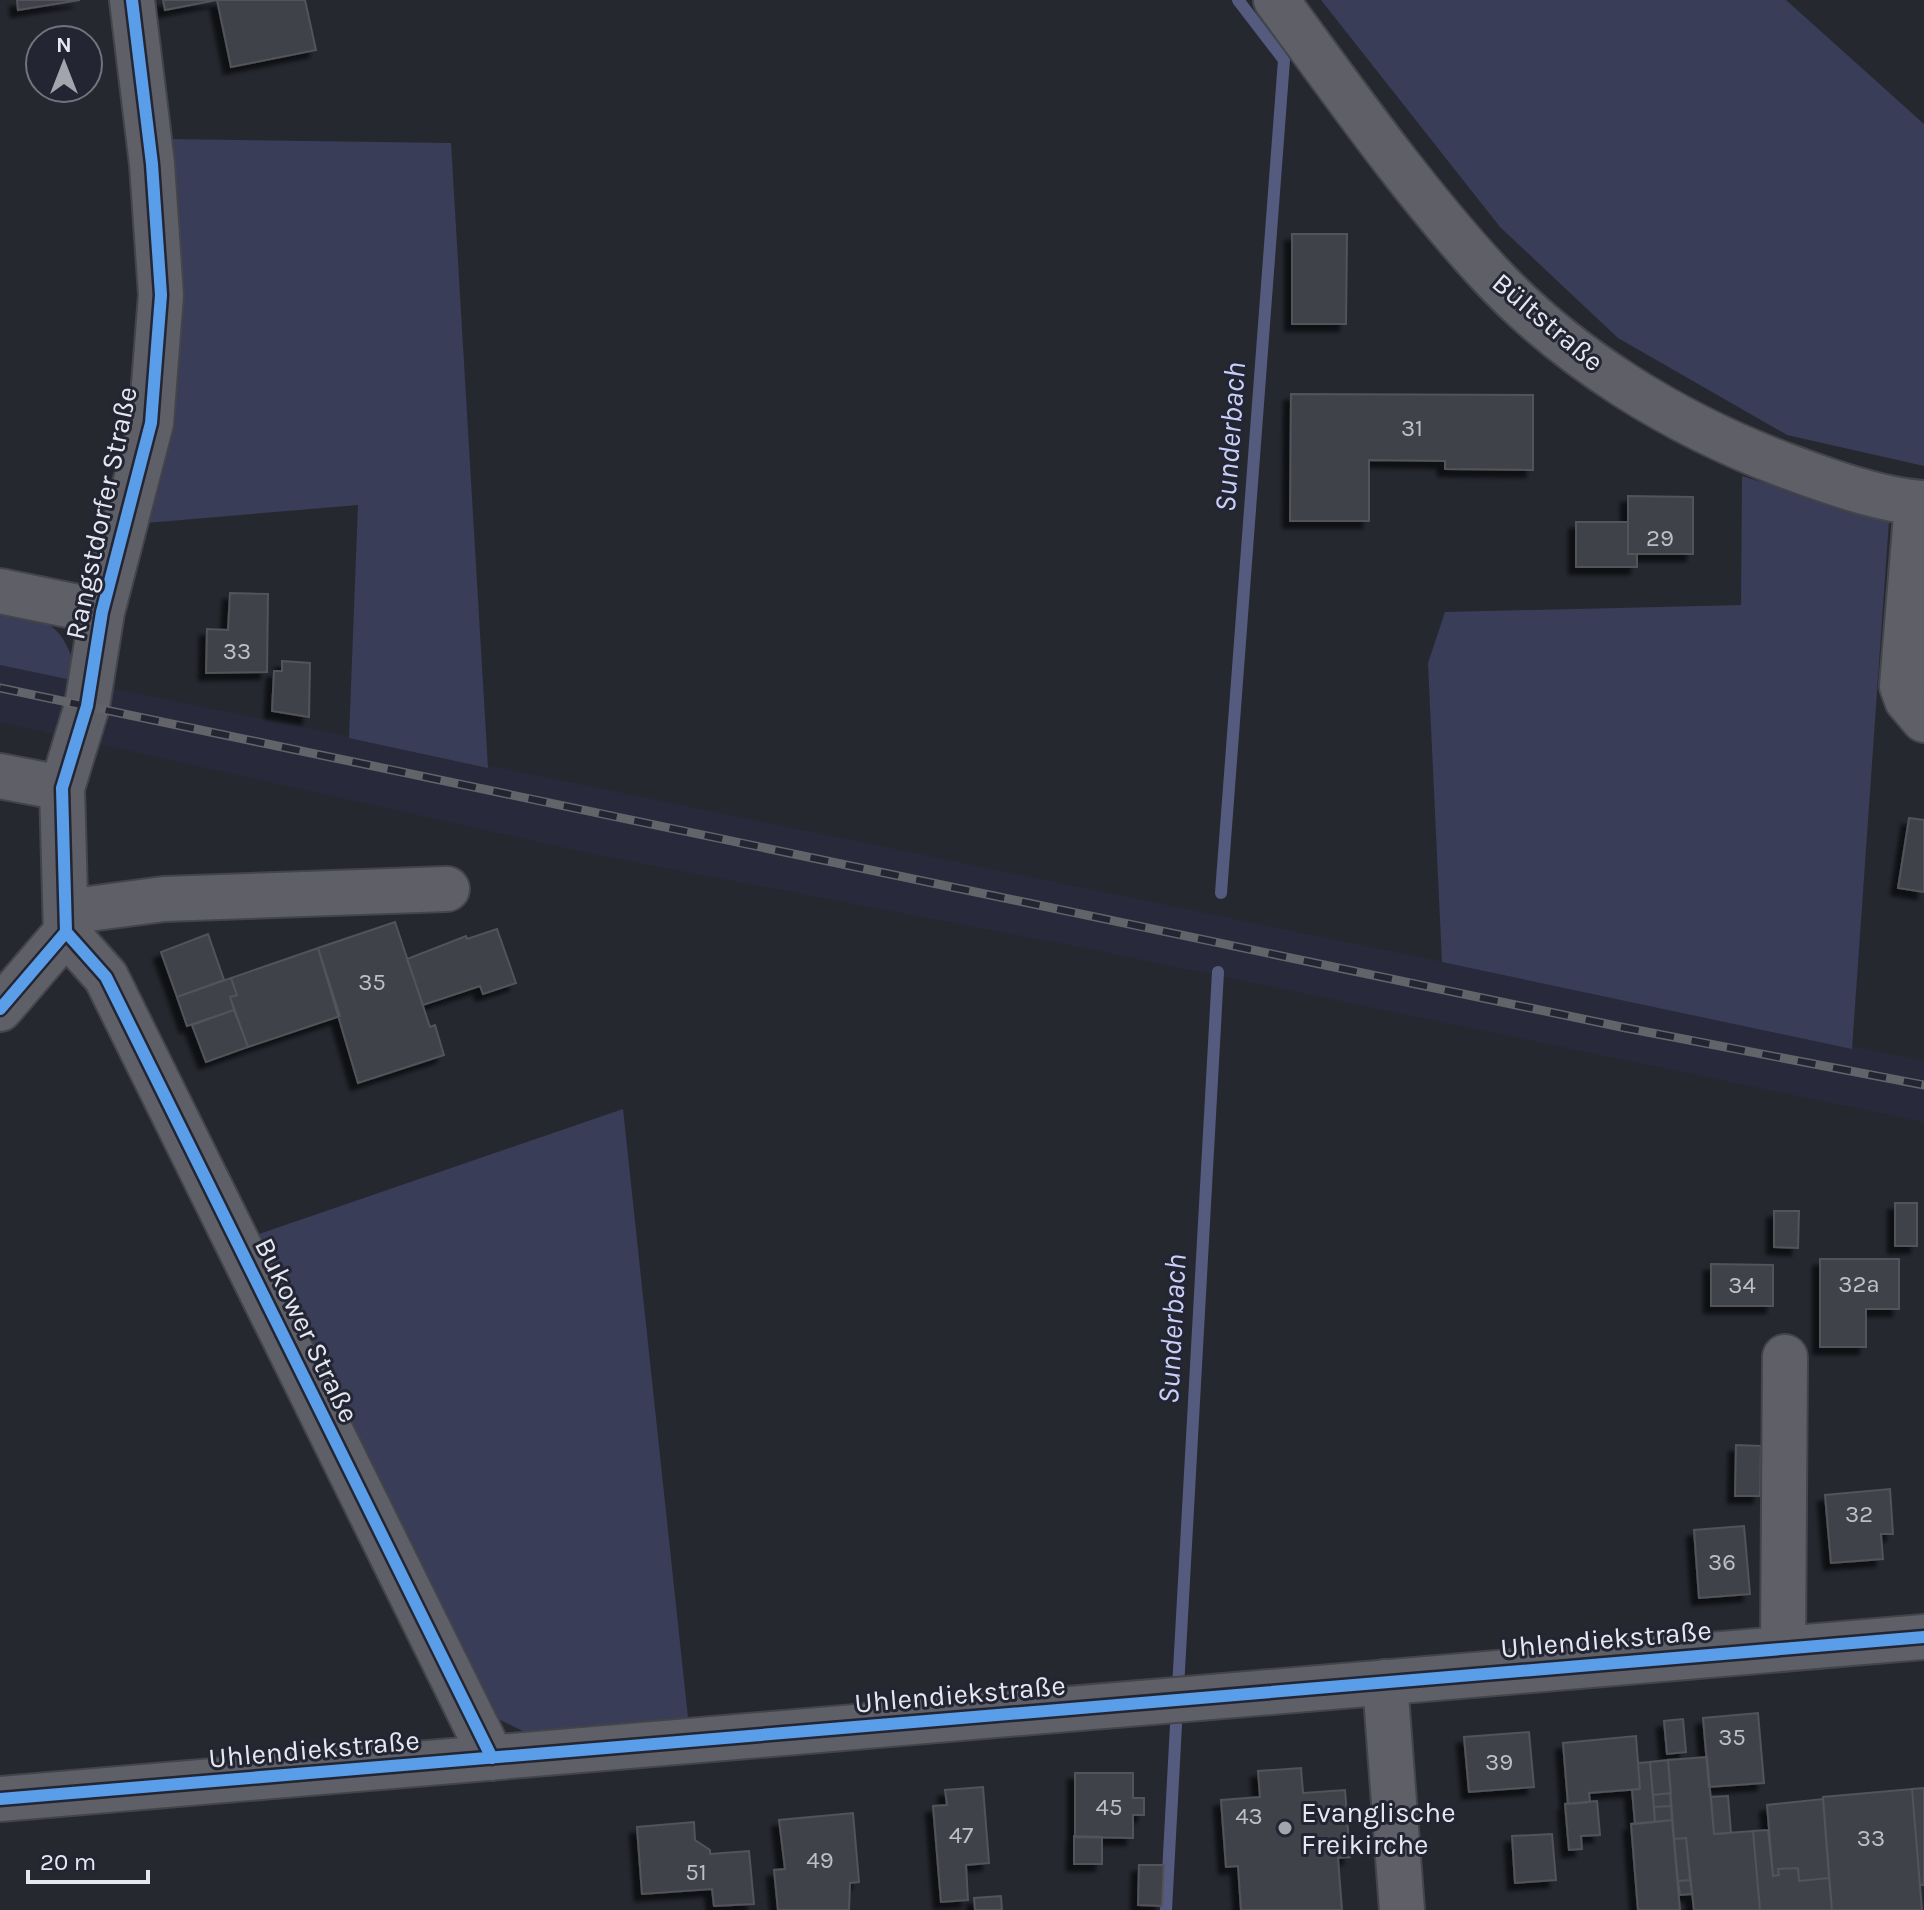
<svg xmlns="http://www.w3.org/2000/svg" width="1924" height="1910" font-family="Karla,sans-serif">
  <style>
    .built { fill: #282a3c }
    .green { fill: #393d57 }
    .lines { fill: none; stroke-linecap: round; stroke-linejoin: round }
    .stream { stroke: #555b7e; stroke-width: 12 }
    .building { fill: #414248; stroke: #52535a; stroke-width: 2; filter: url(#shadow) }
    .minor-casing { stroke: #43454b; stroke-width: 48 }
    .minor { stroke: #5f6067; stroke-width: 44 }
    .rail-casing { stroke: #62646a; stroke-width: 9 }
    .rail { stroke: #232533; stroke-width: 6; stroke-dasharray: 18; stroke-linecap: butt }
    .cycleway-casing { stroke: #232533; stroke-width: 17 }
    .cycleway { stroke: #5a9eea; stroke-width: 12 }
    .poi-dot { fill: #a3a5ad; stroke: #232533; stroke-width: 3 }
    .labels { text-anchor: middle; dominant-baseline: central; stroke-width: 6; stroke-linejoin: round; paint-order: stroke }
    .number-label { font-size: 24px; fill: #bdbec7 }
    .street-label { font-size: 28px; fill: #e6e8f1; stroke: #232533 }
    .poi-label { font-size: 28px; fill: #e6e8f1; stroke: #232533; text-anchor: start }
    .water-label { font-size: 30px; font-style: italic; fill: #c9cff7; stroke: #232533 }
  </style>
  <defs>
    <filter id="shadow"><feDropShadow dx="-7" dy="7" stdDeviation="2" flood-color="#0009"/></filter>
  </defs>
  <rect width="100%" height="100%" fill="#262830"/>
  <path class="built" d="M 0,665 L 1924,1061 L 1924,1122 L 1085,948 L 593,854 L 0,722 Z"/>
  <path class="green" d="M 1321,0 L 1786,0 L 1924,124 L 1924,466 L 1787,435 L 1618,338 L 1500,227 Z
    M 166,139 L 451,143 L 488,768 L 349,738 L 358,505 L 146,523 Z
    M 1742,476 L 1889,521 L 1852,1049 L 1442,962 L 1428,663 L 1445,612 L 1741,605 Z
    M 0,610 C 59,623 61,625 81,682 L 0,665 Z
    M 623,1109 L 689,1727 L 535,1737 L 496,1718 L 253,1236 Z"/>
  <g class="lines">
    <path class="stream" d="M 1221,893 L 1284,60 L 1238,0
      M 1178,1688 L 1218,972
      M 1166,1910 L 1176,1725"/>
  </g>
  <path class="building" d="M 17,0 L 80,0 L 18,10 Z
    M 163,0 L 305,0 L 316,50 L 231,67 L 217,0 L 165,10 Z
    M 1292,234 L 1347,234 L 1346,324 L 1292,324 Z
    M 1291,394 L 1533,395 L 1533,470 L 1445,469 L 1445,461 L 1369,460 L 1369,521 L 1290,521 Z
    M 1628,496 L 1693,497 L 1693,554 L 1628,554 Z
    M 1576,522 L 1628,522 L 1628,554 L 1637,554 L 1637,567 L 1576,567 Z
    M 230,593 L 268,594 L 267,672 L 206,673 L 207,629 L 228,630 Z
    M 282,661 L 310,663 L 309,717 L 272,711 L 274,671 L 282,671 Z
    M 1909,818 L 1924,820 L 1924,892 L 1898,888 Z
    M 395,922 L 430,1027 L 435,1025 L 444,1055 L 358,1083 L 318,948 Z
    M 497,929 L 516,983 L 483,994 L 480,986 L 423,1005 L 407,959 L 466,936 L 467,939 Z
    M 208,934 L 224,980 L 177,997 L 161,952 Z
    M 318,948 L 340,1016 L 248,1047 L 230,997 L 237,995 L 231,978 Z
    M 231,978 L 237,995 L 230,997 L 234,1010 L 187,1026 L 177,997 Z
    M 234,1010 L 248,1047 L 206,1062 L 192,1025 Z
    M 1895,1203 L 1917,1203 L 1917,1246 L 1895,1246 Z
    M 1774,1211 L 1799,1211 L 1798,1248 L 1774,1247 Z
    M 1820,1259 L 1899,1259 L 1899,1309 L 1866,1309 L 1866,1347 L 1820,1347 Z
    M 1711,1264 L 1773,1265 L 1773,1306 L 1711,1306 Z
    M 1736,1445 L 1761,1446 L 1760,1496 L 1735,1496 Z
    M 1890,1489 L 1893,1534 L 1881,1534 L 1883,1559 L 1831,1563 L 1825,1495 Z
    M 1744,1526 L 1750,1594 L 1699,1598 L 1694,1530 Z
    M 1758,1713 L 1764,1783 L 1709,1787 L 1703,1718 Z
    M 1683,1719 L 1686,1752 L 1667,1754 L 1664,1721 Z
    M 1529,1732 L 1534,1787 L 1469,1792 L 1464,1737 Z
    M 1636,1736 L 1640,1789 L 1589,1793 L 1590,1802 L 1568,1804 L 1563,1743 Z
    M 1707,1757 L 1714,1834 L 1753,1831 L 1760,1910 L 1694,1910 L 1686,1838 L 1674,1839 L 1668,1760 Z
    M 1668,1760 L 1671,1793 L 1653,1795 L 1650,1762 Z
    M 1650,1762 L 1655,1822 L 1635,1824 L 1632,1790 L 1640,1789 L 1638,1763 Z
    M 1301,1768 L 1303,1793 L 1345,1790 L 1350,1857 L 1338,1858 L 1342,1910 L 1241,1910 L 1238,1866 L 1226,1867 L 1221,1800 L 1260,1797 L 1258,1771 Z
    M 1075,1773 L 1133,1773 L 1133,1798 L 1144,1798 L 1144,1815 L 1133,1815 L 1133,1838 L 1075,1837 Z
    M 983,1787 L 989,1863 L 966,1865 L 968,1900 L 941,1902 L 933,1806 L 947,1805 L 945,1790 Z
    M 1924,1788 L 1924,1885 L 1920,1885 L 1912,1789 Z
    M 1912,1789 L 1922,1910 L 1832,1910 L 1823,1797 Z
    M 1670,1793 L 1671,1806 L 1654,1807 L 1653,1795 Z
    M 1728,1796 L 1731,1833 L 1714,1834 L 1711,1797 Z
    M 1823,1799 L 1829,1878 L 1799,1881 L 1798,1868 L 1778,1869 L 1779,1875 L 1773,1876 L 1767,1805 Z
    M 1597,1801 L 1600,1835 L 1581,1836 L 1582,1849 L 1569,1850 L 1565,1804 Z
    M 1671,1806 L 1672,1820 L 1655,1822 L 1654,1807 Z
    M 853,1813 L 859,1882 L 850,1883 L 849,1910 L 778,1910 L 774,1870 L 785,1869 L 779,1820 Z
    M 1672,1820 L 1680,1910 L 1638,1910 L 1631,1824 Z
    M 694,1822 L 695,1840 L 710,1850 L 710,1854 L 749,1851 L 754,1904 L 714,1906 L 712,1889 L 642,1894 L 637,1827 Z
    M 1768,1830 L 1773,1876 L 1779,1875 L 1778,1869 L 1798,1868 L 1799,1881 L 1829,1878 L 1832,1910 L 1760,1910 L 1753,1831 Z
    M 1552,1834 L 1556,1880 L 1515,1883 L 1512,1836 Z
    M 1074,1836 L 1102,1837 L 1102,1864 L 1074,1864 Z
    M 1686,1838 L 1690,1880 L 1678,1881 L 1674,1839 Z
    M 1139,1865 L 1164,1865 L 1162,1906 L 1138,1905 Z
    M 1690,1880 L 1692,1894 L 1680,1895 L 1678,1881 Z
    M 1001,1896 L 1002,1910 L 975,1910 L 974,1898 Z"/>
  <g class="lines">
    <defs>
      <path id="minor" d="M 1276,0 C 1344,92 1410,187 1488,272 C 1567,358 1675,424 1784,465 C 1825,480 1881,501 1924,503
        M 1917,503 L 1902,686 L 1907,700 L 1924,720
        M 0,591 L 102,612
        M 0,776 L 62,788
        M 66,912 L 164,899 L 447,889
        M 66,932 L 106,977 L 492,1758
        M 0,1009 L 66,932 L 62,788 L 87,706 L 102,612 L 151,423 L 161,295 L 152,164 L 132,0
        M 1783,1648 L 1785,1357
        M 1385,1682 L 1402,1910
        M 0,1799 L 1924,1637"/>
    </defs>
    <use href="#minor" class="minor-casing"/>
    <use href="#minor" class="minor"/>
    <defs>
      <path id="rail" d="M 0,688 L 1626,1028 L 1924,1085"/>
    </defs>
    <use href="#rail" class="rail-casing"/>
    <use href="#rail" class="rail"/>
    <defs>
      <path id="cycleway" d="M 66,932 L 106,977 L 492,1758
        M 0,1009 L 66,932 L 62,788 L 87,706 L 102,612 L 151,423 L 161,295 L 152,164 L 132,0
        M 0,1799 L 1924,1637"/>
    </defs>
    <use href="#cycleway" class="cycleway-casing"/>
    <use href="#cycleway" class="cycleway"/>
  </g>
  <circle class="poi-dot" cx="1285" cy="1828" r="8"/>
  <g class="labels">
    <g class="number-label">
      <text x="1412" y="428">31</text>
      <text x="1660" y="538">29</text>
      <text x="237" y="651">33</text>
      <text x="372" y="982">35</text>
      <text x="1859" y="1284">32a</text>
      <text x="1742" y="1285">34</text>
      <text x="1859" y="1514">32</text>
      <text x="1722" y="1562">36</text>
      <text x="1732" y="1737">35</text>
      <text x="1499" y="1762">39</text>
      <text x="1109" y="1807">45</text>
      <text x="1249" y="1816">43</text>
      <text x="961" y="1835">47</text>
      <text x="1871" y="1838">33</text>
      <text x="820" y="1860">49</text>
      <text x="696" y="1872">51</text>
    </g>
    <g class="street-label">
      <text transform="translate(1548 322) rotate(40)">Bültstraße</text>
      <text transform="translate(101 513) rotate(-78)">Rangstdorfer Straße</text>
      <text transform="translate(307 1330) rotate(64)">Bukower Straße</text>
      <text transform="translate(1606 1639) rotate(-5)">Uhlendiekstraße</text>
      <text transform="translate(960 1694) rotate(-5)">Uhlendiekstraße</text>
      <text transform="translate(314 1749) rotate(-5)">Uhlendiekstraße</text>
    </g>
    <g class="poi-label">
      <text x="1301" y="1812">Evanglische<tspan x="1301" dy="32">Freikirche</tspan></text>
    </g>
    <g class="water-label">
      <text transform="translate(1230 437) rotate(-86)">Sunderbach</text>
      <text transform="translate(1172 1329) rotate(-87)">Sunderbach</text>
    </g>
  </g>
  <g transform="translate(64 64)"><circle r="38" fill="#232533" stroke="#71737f" stroke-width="2"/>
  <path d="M0-6L14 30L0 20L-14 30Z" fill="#a3a5ad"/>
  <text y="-12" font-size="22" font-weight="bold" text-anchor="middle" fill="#e6e8f1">N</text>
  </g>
  <path d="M28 1870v12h120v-12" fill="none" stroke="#e6e8f1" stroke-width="4"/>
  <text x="40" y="1870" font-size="24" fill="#e6e8f1" stroke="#232533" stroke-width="6" paint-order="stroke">20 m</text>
</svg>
